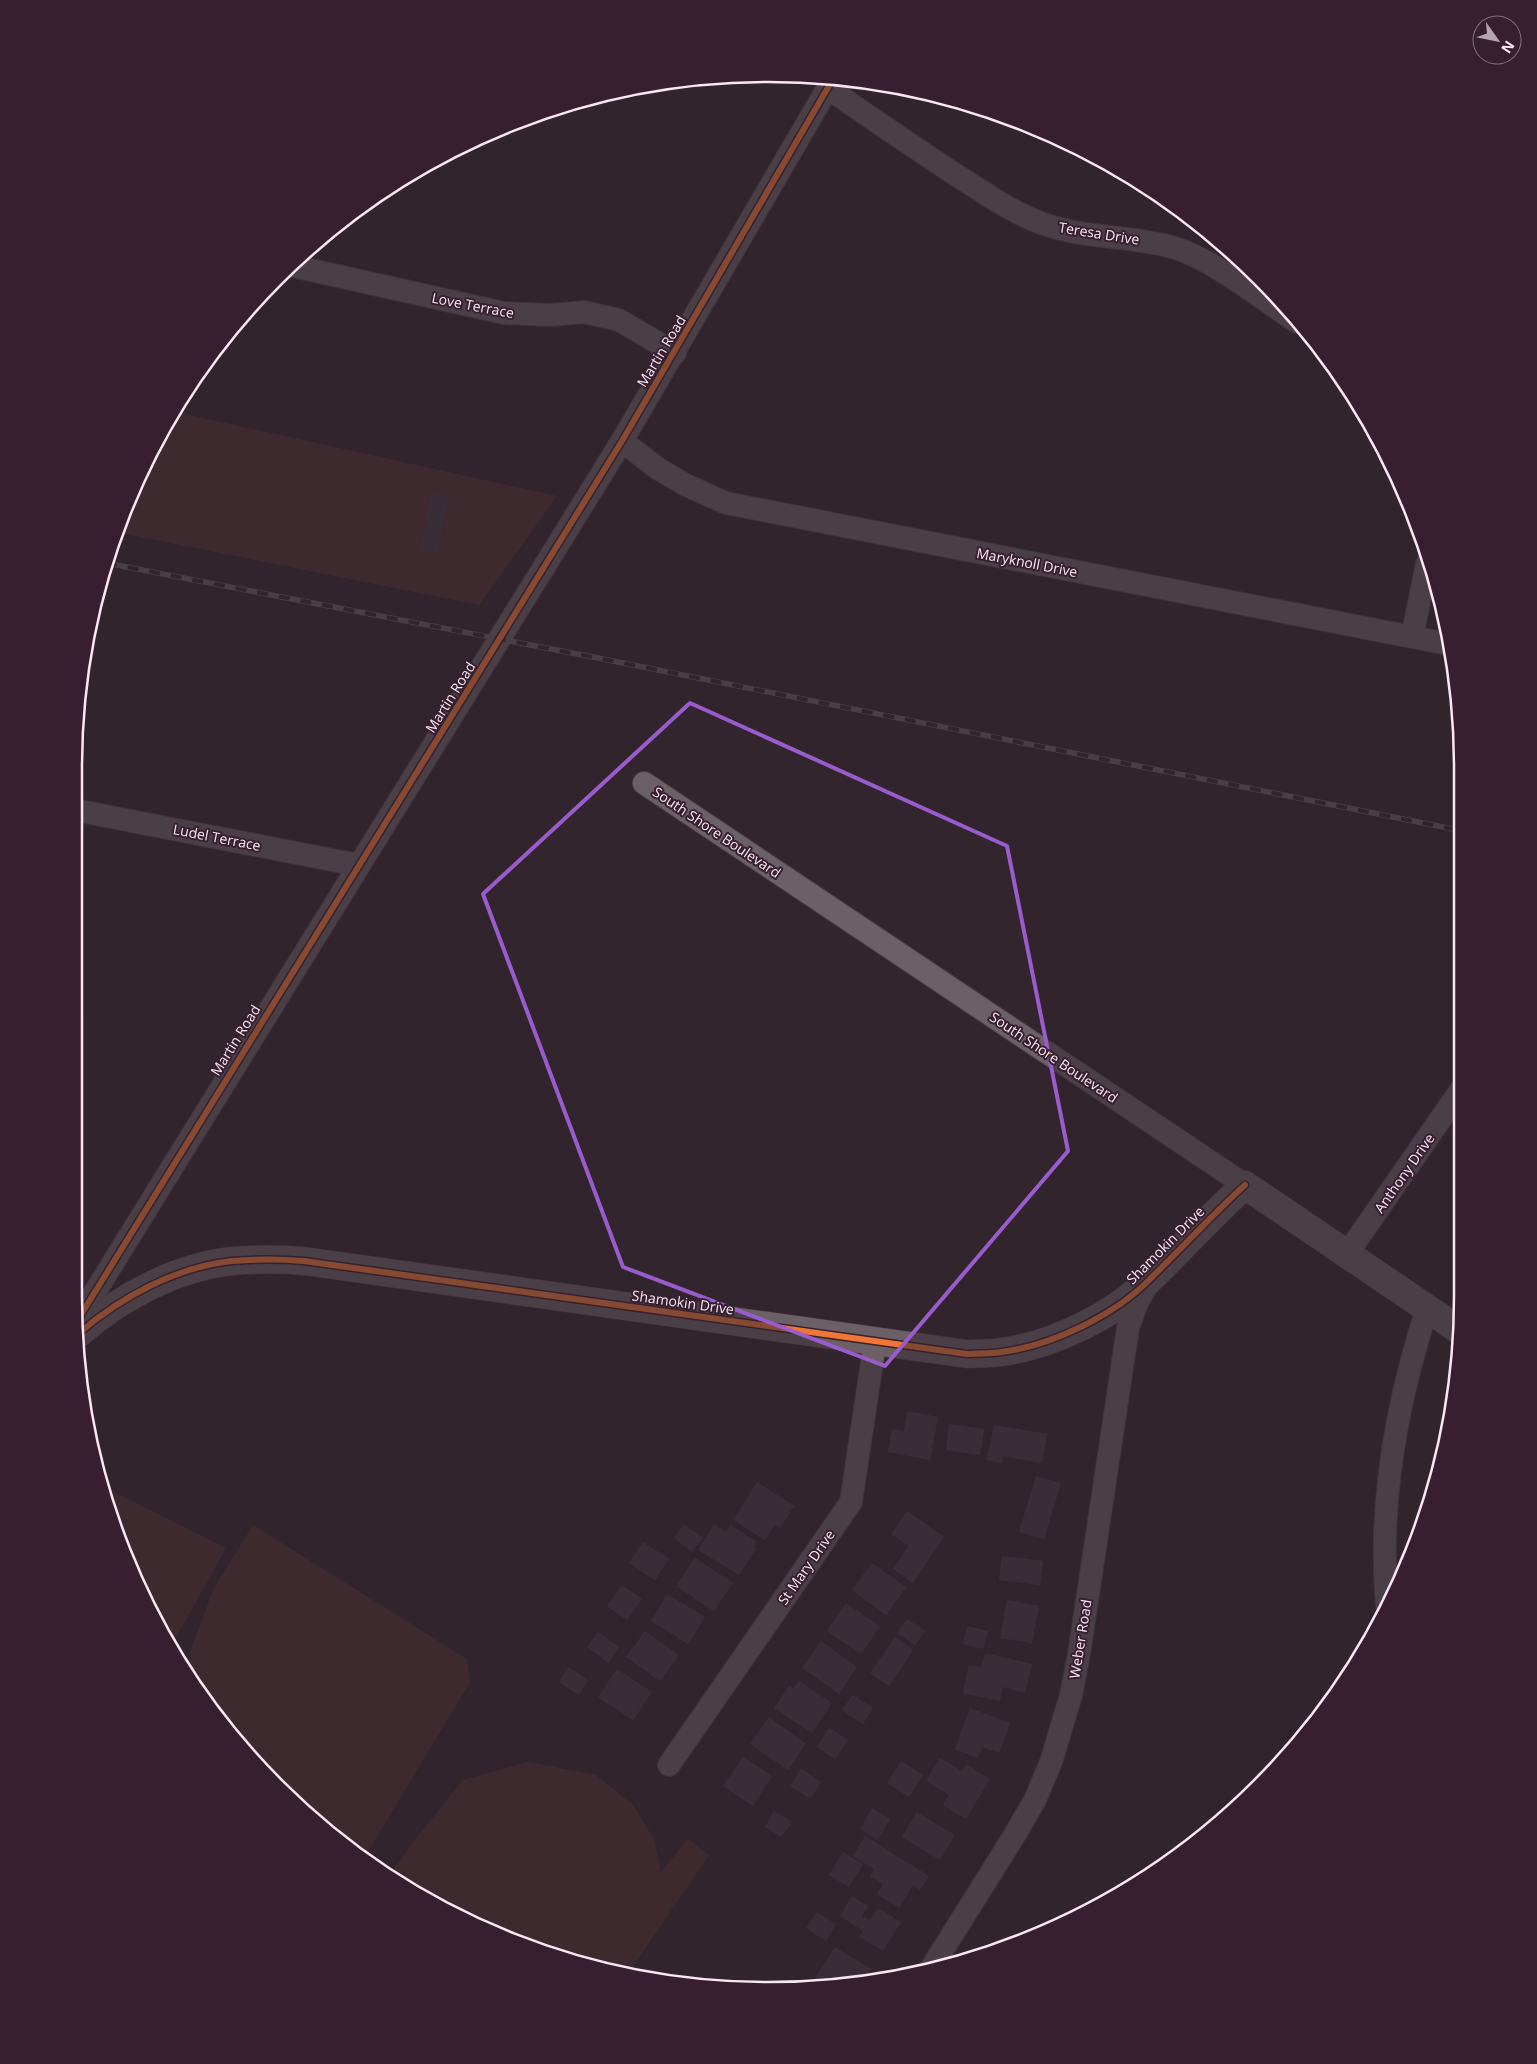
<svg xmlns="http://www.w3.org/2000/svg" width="1537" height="2064" font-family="'Open Sans',sans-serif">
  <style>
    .green { fill: #4f3230 }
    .building { fill: #443b44 }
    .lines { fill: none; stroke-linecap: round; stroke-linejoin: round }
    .minor-casing { stroke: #4e424a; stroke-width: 24 }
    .tertiary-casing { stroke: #4e424a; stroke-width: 29 }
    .minor { stroke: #6a6066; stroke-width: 22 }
    .tertiary { stroke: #6a6066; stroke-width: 28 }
    .rail-casing { stroke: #685d65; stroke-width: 5.5 }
    .rail { stroke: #381f30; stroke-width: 4; stroke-dasharray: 11; stroke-linecap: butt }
    .cycleway-casing { stroke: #381f30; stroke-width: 9 }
    .cycleway { stroke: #f07635; stroke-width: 6 }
    .marked { fill: none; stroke: #9a5bcc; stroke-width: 4; stroke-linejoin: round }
    .labels { text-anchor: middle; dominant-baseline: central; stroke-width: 4; stroke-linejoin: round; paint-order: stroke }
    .street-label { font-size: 14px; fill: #f9e8f3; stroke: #381f30 }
    .rim { fill: none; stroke: #f9e8f3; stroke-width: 2.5 }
  </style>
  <rect width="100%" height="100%" fill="#32252e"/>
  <path class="green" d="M 175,412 L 557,496 L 479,605 L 117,532 L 127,502 Z
    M 101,1485 L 226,1548 L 170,1648 L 167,1643 Z
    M 253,1525 L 467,1659 L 470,1682 L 366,1855 L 310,1818 L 217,1719 L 184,1668 L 213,1590 Z
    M 528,1762 L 596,1775 L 633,1805 L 654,1839 L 661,1872 L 688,1839 L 709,1855 L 627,1975 L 461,1918 L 392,1872 L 410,1846 L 463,1780 Z"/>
  <path class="building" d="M 431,494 L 448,497 L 437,553 L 420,550 Z
    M 907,1411 L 938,1417 L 930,1460 L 888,1452 L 892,1429 L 904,1431 Z
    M 949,1424 L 984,1429 L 980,1455 L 946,1450 Z
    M 994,1425 L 1047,1434 L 1042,1463 L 1003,1456 L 1002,1463 L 987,1460 Z
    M 1036,1476 L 1061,1483 L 1044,1539 L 1019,1532 Z
    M 757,1482 L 794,1506 L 780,1528 L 775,1524 L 765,1540 L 733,1520 Z
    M 907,1511 L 944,1537 L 913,1583 L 893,1569 L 909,1546 L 891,1534 Z
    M 684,1524 L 703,1538 L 692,1552 L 674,1538 Z
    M 714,1524 L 726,1532 L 730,1525 L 757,1542 L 754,1547 L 756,1549 L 739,1575 L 698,1550 Z
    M 643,1542 L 669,1559 L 655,1580 L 629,1563 Z
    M 1002,1556 L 1043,1561 L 1040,1585 L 999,1580 Z
    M 695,1558 L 733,1583 L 714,1611 L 676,1586 Z
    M 872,1563 L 906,1587 L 886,1615 L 852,1590 Z
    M 622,1585 L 642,1599 L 627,1620 L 607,1606 Z
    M 667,1594 L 705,1617 L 688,1644 L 651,1621 Z
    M 1007,1600 L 1039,1606 L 1032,1643 L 1000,1638 Z
    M 846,1603 L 880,1626 L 861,1654 L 827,1631 Z
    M 907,1619 L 925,1631 L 915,1645 L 897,1633 Z
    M 967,1626 L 988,1631 L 983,1649 L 963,1644 Z
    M 645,1631 L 679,1655 L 660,1681 L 626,1657 Z
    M 598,1632 L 619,1647 L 609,1663 L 587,1647 Z
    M 895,1637 L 913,1650 L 889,1686 L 870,1673 Z
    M 821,1641 L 857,1667 L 839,1694 L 802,1668 Z
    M 985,1653 L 1032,1664 L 1025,1693 L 1003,1687 L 1000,1701 L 963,1693 L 969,1665 L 981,1667 Z
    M 568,1667 L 588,1680 L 579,1695 L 559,1682 Z
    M 617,1669 L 652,1692 L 633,1720 L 598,1697 Z
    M 799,1681 L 832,1703 L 812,1733 L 774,1708 L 789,1686 L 793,1689 Z
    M 853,1695 L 873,1708 L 863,1724 L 842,1710 Z
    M 970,1708 L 1010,1723 L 999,1753 L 982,1747 L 978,1758 L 955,1749 Z
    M 769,1717 L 806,1744 L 788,1770 L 750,1744 Z
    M 829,1728 L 848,1740 L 835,1759 L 817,1747 Z
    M 743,1757 L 772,1776 L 753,1806 L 723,1786 Z
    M 940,1758 L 962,1771 L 966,1764 L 990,1779 L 966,1819 L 943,1805 L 949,1795 L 926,1781 Z
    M 901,1761 L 923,1775 L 909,1797 L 887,1783 Z
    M 801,1769 L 821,1782 L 810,1799 L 790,1786 Z
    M 872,1808 L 890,1819 L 878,1840 L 860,1829 Z
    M 774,1811 L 792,1822 L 781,1837 L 765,1827 Z
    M 917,1812 L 955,1835 L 940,1860 L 902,1837 Z
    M 865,1836 L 929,1876 L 920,1890 L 913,1885 L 899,1908 L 877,1894 L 883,1884 L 870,1876 L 874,1869 L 853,1856 Z
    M 843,1852 L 863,1864 L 849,1887 L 829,1875 Z
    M 852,1896 L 868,1906 L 862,1916 L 870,1920 L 878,1908 L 901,1922 L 883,1951 L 859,1937 L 863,1931 L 840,1916 Z
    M 817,1912 L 836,1924 L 826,1941 L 806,1928 Z
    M 835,1947 L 871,1969 L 864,1980 L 809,1988 Z"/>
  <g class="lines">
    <defs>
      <path id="minor" d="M 828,88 C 869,117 911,145 953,173 C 982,191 1009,211 1041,223 C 1084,239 1131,235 1175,248 C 1214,260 1262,299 1297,322
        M 293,266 L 504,313 L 550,315 L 584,312 L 619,320 L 675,353
        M 622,441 L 657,468 L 686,485 L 726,503 L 1448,644
        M 1412,637 L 1427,564
        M 644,783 L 1245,1185
        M 75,810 L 358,865
        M 1347,1254 L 1460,1091
        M 77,1321 L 622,441 L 833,79
        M 1387,1606 C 1378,1505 1396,1405 1427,1309
        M 669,1765 L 851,1502 L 875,1342
        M 930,1970 L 1014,1836 L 1035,1800 L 1051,1762 L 1071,1695 L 1079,1654 L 1128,1328 L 1137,1303 L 1148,1283"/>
      <path id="tertiary" d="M 79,1333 C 121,1297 176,1267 232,1261 C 256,1259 280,1259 304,1261 L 967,1354 C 978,1353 990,1354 1001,1352 C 1051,1346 1115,1315 1150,1279 C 1182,1248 1212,1215 1245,1185 L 1462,1332"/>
    </defs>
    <use href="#minor" class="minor-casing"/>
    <use href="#tertiary" class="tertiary-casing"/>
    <use href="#minor" class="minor"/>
    <use href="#tertiary" class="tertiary"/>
    <defs>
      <path id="rail" d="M 106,563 L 598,658 L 1458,830"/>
    </defs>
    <use href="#rail" class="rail-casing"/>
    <use href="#rail" class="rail"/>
    <defs>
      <path id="cycleway" d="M 77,1321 L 622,441 L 833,79
        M 79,1333 C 121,1297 176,1267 232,1261 C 256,1259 280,1259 304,1261 L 967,1354 C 978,1353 990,1354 1001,1352 C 1051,1346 1115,1315 1150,1279 C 1182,1248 1212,1215 1245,1185"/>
    </defs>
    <use href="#cycleway" class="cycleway-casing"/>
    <use href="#cycleway" class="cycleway"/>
  </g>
  <path d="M0 0H1537V2064H0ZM 690,703 L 1007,846 L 1068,1151 L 885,1366 L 623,1267 L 483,894 Z" fill="#32252e" fill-opacity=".55" fill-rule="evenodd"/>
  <path class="marked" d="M 690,703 L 1007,846 L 1068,1151 L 885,1366 L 623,1267 L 483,894 Z"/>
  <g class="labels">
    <g class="street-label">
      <text transform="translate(1099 233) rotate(9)">Teresa Drive</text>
      <text transform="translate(473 305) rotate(11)">Love Terrace</text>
      <text transform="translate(661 351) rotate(-59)">Martin Road</text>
      <text transform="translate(1027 562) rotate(11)">Maryknoll Drive</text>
      <text transform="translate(450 697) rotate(-58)">Martin Road</text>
      <text transform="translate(717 832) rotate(34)">South Shore Boulevard</text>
      <text transform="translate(217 837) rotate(11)">Ludel Terrace</text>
      <text transform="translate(235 1040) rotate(-58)">Martin Road</text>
      <text transform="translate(1054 1057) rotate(34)">South Shore Boulevard</text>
      <text transform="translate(1404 1173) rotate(-55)">Anthony Drive</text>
      <text transform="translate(1165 1245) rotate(-45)">Shamokin Drive</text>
      <text transform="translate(683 1302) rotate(8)">Shamokin Drive</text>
      <text transform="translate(806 1567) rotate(-55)">St Mary Drive</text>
      <text transform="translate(1080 1639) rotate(-81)">Weber Road</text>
    </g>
  </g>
  <path d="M0 0H1537V2064H0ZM768 82H768A686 686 0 0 1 1454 768V1296A686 686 0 0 1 768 1982H768A686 686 0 0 1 82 1296V768A686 686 0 0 1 768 82Z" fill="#381f30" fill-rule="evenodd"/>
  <path class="rim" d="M768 82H768A686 686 0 0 1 1454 768V1296A686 686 0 0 1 768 1982H768A686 686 0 0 1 82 1296V768A686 686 0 0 1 768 82Z"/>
  <g transform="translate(1497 40) rotate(123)"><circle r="24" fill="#381f30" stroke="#856f7e"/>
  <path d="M0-4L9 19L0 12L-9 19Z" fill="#b3a4ae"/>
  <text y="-8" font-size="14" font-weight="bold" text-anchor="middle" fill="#f9e8f3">N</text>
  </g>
</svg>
